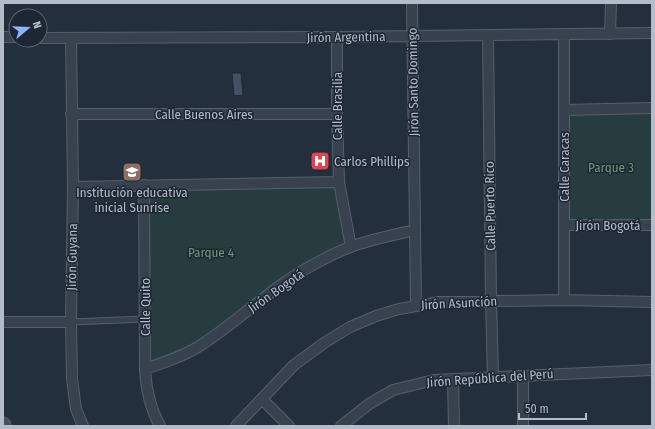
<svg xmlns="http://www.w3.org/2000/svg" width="655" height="429" font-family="'Fira Sans Condensed',sans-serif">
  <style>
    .green { fill: #263c3f }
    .building { fill: #455162; stroke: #1f2835 }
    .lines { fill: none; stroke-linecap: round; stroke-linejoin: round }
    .lane-casing { stroke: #565f6c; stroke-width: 7 }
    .street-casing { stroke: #565f6c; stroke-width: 12 }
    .secondary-casing { stroke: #565f6c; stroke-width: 17 }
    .lane { stroke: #38414e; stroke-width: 5 }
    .street { stroke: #38414e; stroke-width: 10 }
    .secondary { stroke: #465061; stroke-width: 15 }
    .labels { text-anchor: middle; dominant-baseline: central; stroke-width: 3; stroke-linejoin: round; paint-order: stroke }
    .street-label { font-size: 13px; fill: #b4bcc9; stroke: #1d2633 }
    .poi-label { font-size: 13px; fill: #b4bcc9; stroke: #1d2633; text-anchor: start }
    .park-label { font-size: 13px; fill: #6b9a76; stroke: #1d2633 }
  </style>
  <rect width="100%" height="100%" fill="#242f3e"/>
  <path class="green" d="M 652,113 L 652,220 L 569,219 L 569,114 Z
    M 336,187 L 346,244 L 306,263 L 279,280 L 198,341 L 173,356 L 149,363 L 148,190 Z"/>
  <path class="building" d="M 232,73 L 241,73 L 243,95 L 234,96 Z"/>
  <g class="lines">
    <defs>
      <path id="lane" d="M 71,322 L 145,319"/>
      <path id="street" d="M 412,3 L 416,305
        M 610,34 L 611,3
        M 488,35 L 491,301 L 493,377
        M 3,37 L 16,37
        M 337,37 L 337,114 L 339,182 L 351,247
        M 40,38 L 337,37 L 652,33
        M 71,38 L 73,187 L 71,322 L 72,379 L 76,409 L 83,426
        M 564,110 L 652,108
        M 71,114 L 337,114
        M 144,185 L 145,369 C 146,389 150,408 160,426
        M 73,187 L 339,182
        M 564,225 L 652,225
        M 564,300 L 564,34
        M 3,322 L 71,322
        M 145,369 C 163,363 181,357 198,347 C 227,329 253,305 281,285 C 300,271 331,254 353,246 C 373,239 394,235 415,230
        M 523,376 L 523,426
        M 453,379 L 454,426
        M 262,399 L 289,426
        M 236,426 L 294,365 L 324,343 L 350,327 L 376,316 L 399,309 L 439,302 L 564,300 L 652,302
        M 341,426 L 369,404 L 393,390 L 434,380 L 652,370"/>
      <path id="secondary" d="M 3,425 L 3,426"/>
    </defs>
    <use href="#lane" class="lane-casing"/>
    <use href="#street" class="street-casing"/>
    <use href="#secondary" class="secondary-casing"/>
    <use href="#lane" class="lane"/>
    <use href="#street" class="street"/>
    <use href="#secondary" class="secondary"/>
  </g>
  <defs>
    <symbol id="hospital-square" viewBox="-11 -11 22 22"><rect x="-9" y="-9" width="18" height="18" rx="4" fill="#e0444e" stroke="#1d2633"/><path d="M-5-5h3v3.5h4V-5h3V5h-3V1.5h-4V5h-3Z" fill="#fff"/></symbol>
    <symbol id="school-square" viewBox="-11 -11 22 22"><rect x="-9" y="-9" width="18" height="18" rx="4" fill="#8d6e63" stroke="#1d2633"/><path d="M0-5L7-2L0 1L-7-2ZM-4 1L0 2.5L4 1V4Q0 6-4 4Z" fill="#fff"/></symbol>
  </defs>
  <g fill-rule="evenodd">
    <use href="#hospital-square" x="309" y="150" width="22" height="22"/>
    <use href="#school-square" x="121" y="161" width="22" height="22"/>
  </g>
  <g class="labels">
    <g class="street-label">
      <text transform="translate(346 37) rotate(-1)">Jirón Argentina</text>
      <text transform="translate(413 82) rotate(-91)">Jirón Santo Domingo</text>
      <text transform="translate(337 106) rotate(-90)">Calle Brasilia</text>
      <text x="204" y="114">Calle Buenos Aires</text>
      <text transform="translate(564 167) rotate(-90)">Calle Caracas</text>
      <text transform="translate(490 206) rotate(-91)">Calle Puerto Rico</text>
      <text x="608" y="225">Jirón Bogotá</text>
      <text transform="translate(72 257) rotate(-89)">Jirón Guyana</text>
      <text transform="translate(276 291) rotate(-35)">Jirón Bogotá</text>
      <text transform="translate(459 303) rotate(-3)">Jirón Asunción</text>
      <text transform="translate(145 307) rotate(-90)">Calle Quito</text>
      <text transform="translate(490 378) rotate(-4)">Jirón República del Perú</text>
    </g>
    <g class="poi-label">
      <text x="334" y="161">Carlos Phillips</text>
      <text x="132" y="192" text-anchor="middle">Institución educativa<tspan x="132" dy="15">inicial Sunrise</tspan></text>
    </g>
    <g class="park-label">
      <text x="611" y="167">Parque 3</text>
      <text x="211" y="252">Parque 4</text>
    </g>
  </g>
  <rect width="655" height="429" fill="none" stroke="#b4bcc9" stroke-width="8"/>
  <g transform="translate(28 28) rotate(71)"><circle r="19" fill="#1d2633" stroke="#59626f"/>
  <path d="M0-3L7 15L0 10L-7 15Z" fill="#8ab4f8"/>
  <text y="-6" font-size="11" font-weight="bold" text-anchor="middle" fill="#b4bcc9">N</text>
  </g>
  <path d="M519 413v6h67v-6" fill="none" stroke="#b4bcc9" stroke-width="2"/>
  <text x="525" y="413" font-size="12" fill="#b4bcc9" stroke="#1d2633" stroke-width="3" paint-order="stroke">50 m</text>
</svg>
